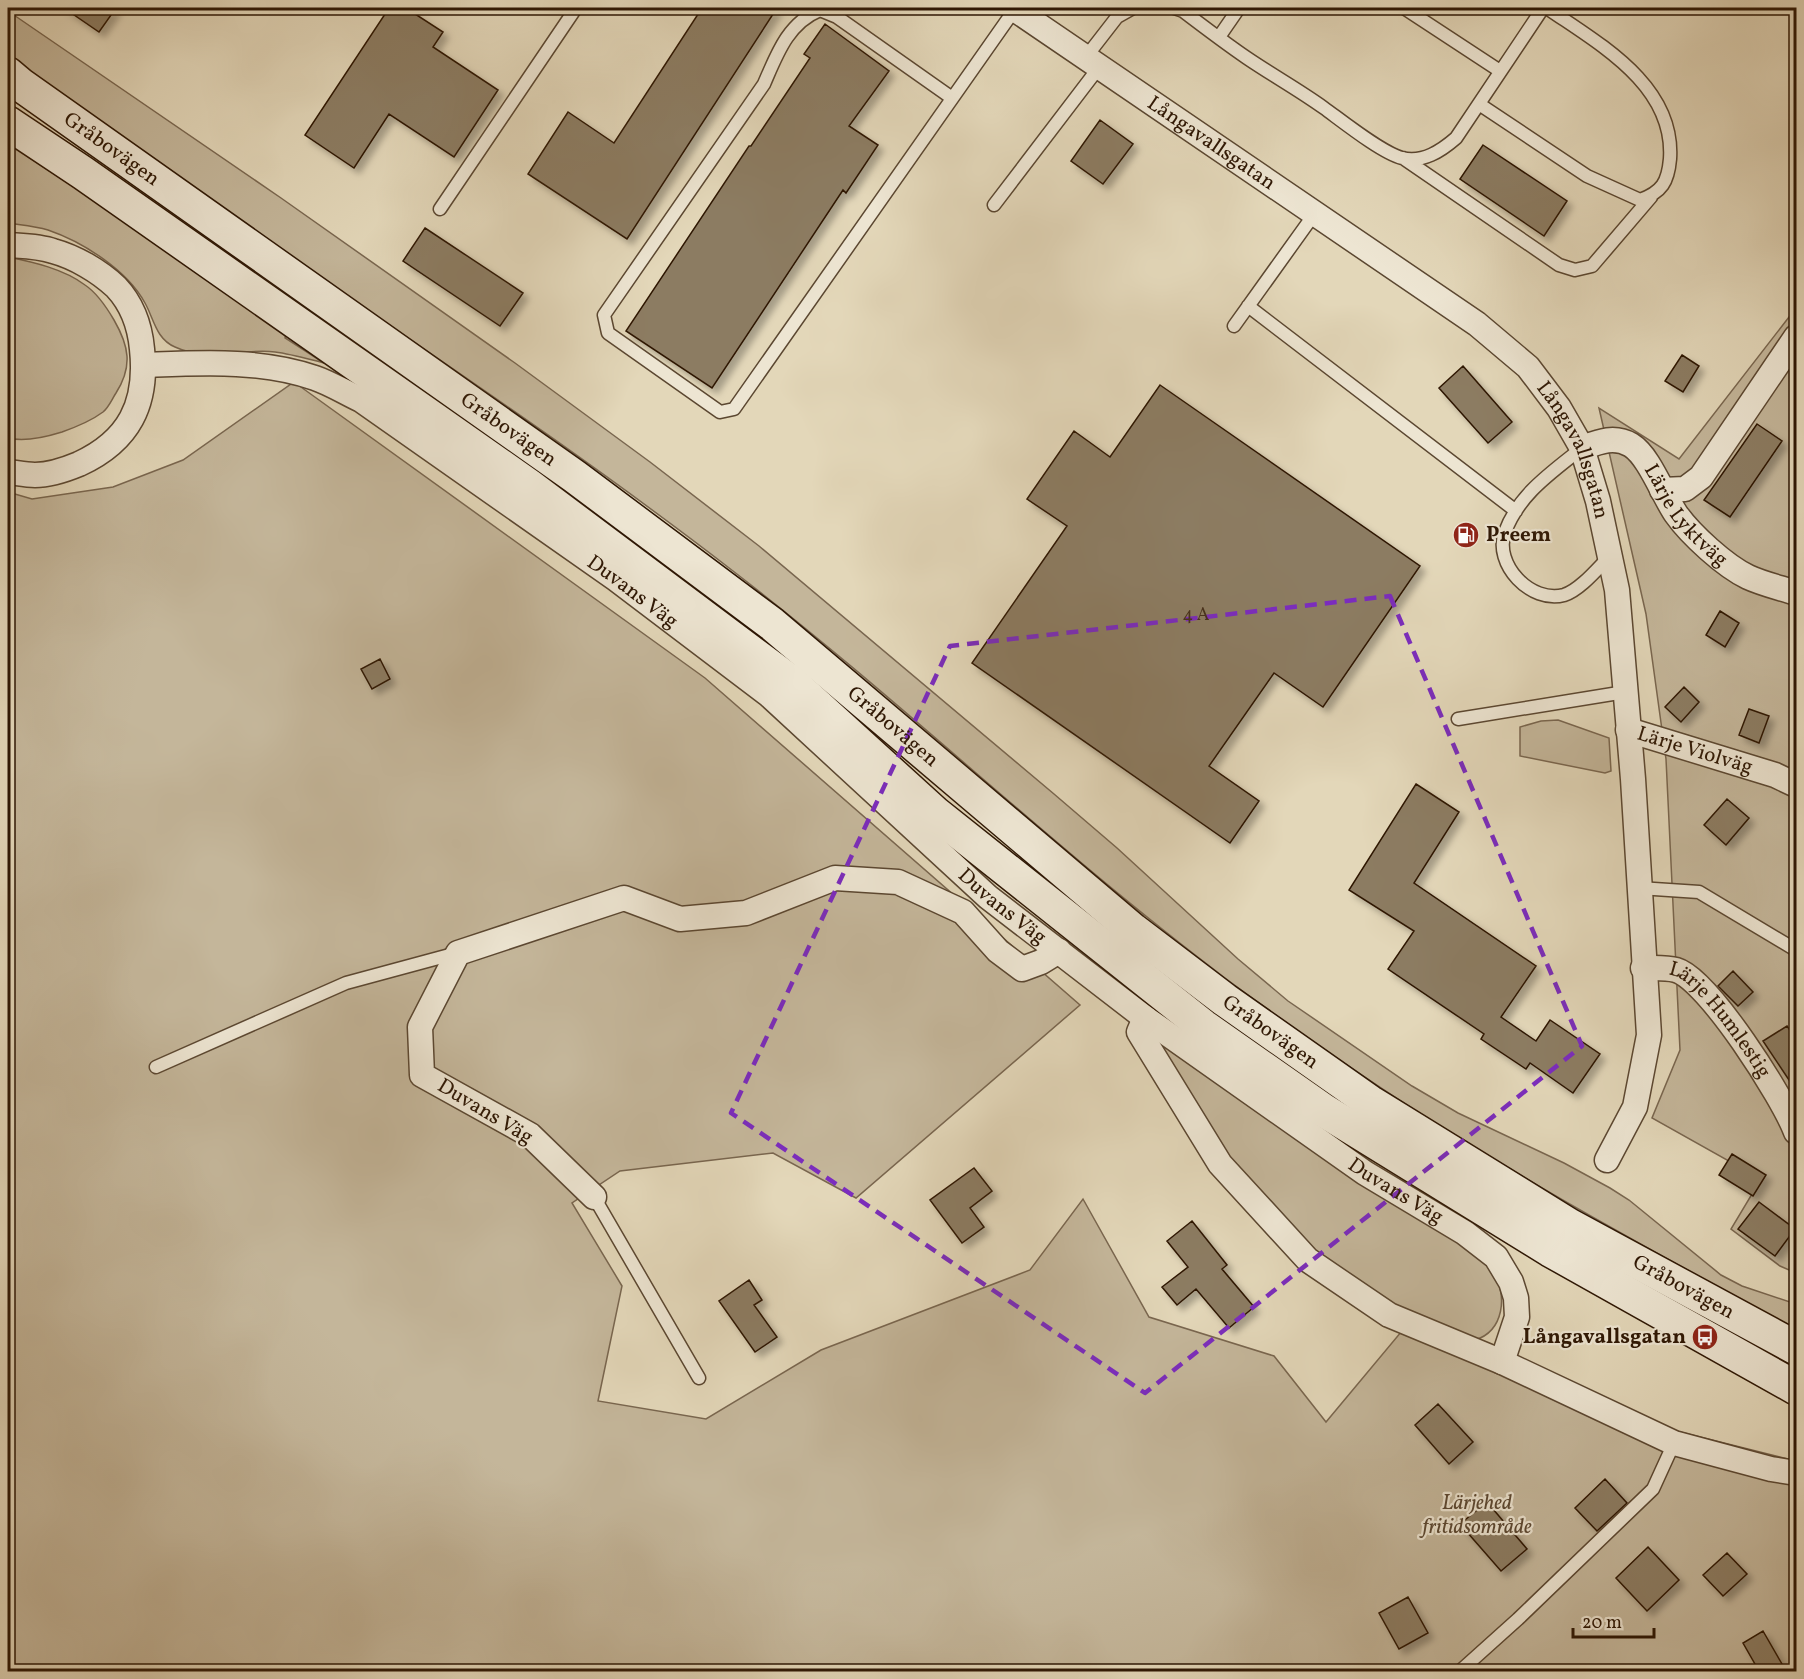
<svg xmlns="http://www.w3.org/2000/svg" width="1804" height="1679" font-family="Vollkorn,serif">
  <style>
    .green { fill: #c4b69a; stroke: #79664f; stroke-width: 1.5 }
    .building { fill: #8c7b62; stroke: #2e1704; stroke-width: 1.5; filter: url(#shadow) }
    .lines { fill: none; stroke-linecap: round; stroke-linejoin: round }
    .service-casing { stroke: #5b4731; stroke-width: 15 }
    .minor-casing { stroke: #5b4731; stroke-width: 27 }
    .secondary-casing { stroke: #2e1704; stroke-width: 36 }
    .service { stroke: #ede5d2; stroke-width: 12 }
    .minor { stroke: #ede5d2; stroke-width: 24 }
    .secondary { stroke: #ede5d2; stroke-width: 33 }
    .marked { fill: none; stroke: #7b2cbf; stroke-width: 4.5; stroke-dasharray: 12 8; stroke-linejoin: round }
    .labels { text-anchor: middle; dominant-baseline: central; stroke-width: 4.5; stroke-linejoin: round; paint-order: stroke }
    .number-label { font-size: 18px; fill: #46301c }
    .street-label { font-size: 21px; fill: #2e1704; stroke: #ede5d2 }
    .poi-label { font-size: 21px; font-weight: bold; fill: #2e1704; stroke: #ede5d2; text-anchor: start }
    .park-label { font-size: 21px; font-style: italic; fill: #5b4731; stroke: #ede5d2 }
  </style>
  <defs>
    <filter id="shadow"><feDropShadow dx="5.5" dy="5.5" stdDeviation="3" flood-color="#0004"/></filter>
  </defs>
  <rect width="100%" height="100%" fill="#e3d7b9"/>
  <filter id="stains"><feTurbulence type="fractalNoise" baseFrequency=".00333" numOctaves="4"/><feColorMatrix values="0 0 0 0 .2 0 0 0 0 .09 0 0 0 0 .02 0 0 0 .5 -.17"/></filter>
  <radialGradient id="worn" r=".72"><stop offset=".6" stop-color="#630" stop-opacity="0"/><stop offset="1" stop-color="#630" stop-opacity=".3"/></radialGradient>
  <path class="green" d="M 8,11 L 281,198 L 515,363 L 650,462 L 759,546 L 1054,794 L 1117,848 L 1238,959 L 1288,1001 L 1412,1086 L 1458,1113 L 1564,1163 L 1610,1188 L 1629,1200 L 1721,1275 L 1742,1286 L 1796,1304 L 1796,1330 C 1691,1272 1584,1214 1480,1151 C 1393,1098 1307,1039 1225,978 C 1055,850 902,701 733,571 C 591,461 441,361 293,259 C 200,195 107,128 15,62 L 8,54 Z
    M 8,144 L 102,205 L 286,334 L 285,338 L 324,363 C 308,359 291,354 275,352 C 242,348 207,362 175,347 C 156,339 154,319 145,303 C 127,270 83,242 48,230 C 35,226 21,225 8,223 Z
    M 8,257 C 33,262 64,269 85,285 C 97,293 107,308 114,320 C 129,346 133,366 116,393 C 112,399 109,407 103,412 C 91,421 76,427 62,432 C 46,437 24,442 8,438 Z
    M 1796,308 L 1796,1273 L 1780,1266 L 1731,1229 L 1761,1179 L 1652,1118 L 1680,1050 L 1666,759 L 1646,614 L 1599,408 L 1679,459 Z
    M 294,382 L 705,678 L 1080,1005 L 856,1198 L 773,1153 L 620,1171 L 572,1203 L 622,1286 L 598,1401 L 706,1419 L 821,1350 L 1030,1270 L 1083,1199 L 1149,1317 L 1274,1356 L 1326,1422 L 1412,1319 L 1312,1249 L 1227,1157 L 1156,1044 L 1165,1043 L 1478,1253 C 1483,1259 1489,1265 1493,1272 C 1508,1295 1504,1331 1475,1340 L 1672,1430 L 1796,1461 L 1796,1671 L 8,1671 L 8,492 L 32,499 L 113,487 L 183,460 Z
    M 1558,720 L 1609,738 L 1611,771 L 1605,773 L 1520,756 L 1520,727 L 1541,721 Z"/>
  <path class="building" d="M 64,8 L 116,8 L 99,32 Z
    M 389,8 L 406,8 L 443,32 L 433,47 L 498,90 L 454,157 L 389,114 L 354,168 L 305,135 Z
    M 702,8 L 777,8 L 627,239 L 528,174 L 568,112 L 614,143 Z
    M 825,24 L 889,71 L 849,126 L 878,145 L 846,193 L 843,190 L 712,388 L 626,331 L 749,146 L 751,146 L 810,58 L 804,54 Z
    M 1100,120 L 1133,144 L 1103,184 L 1071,161 Z
    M 1483,145 L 1567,201 L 1544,236 L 1460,179 Z
    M 425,228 L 523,293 L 500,326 L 403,261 Z
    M 1682,355 L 1699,366 L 1683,392 L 1665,381 Z
    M 1463,366 L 1512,422 L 1488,443 L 1439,388 Z
    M 1160,385 L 1420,566 L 1323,707 L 1274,673 L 1209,766 L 1259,801 L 1230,843 L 972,663 L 1067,526 L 1027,499 L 1074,431 L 1110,457 Z
    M 1757,424 L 1782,441 L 1730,517 L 1704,500 Z
    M 1720,611 L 1739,623 L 1725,647 L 1706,635 Z
    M 380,659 L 390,679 L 372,689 L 361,669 Z
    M 1684,687 L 1699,702 L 1681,722 L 1665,707 Z
    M 1749,709 L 1769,716 L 1759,743 L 1739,735 Z
    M 1416,784 L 1459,812 L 1414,883 L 1536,966 L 1501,1017 L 1536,1041 L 1550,1020 L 1600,1054 L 1573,1093 L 1530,1063 L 1526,1069 L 1481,1039 L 1484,1034 L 1388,969 L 1414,931 L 1349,890 Z
    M 1727,799 L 1749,818 L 1726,845 L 1704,825 Z
    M 1733,971 L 1753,992 L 1738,1006 L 1718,986 Z
    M 1787,1026 L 1797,1040 L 1797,1092 L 1763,1041 Z
    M 1732,1154 L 1766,1175 L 1753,1196 L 1719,1175 Z
    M 974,1168 L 992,1191 L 970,1208 L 984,1227 L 962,1243 L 930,1200 Z
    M 1759,1202 L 1795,1229 L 1775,1256 L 1738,1229 Z
    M 1192,1221 L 1227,1265 L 1222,1269 L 1254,1307 L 1229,1328 L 1196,1289 L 1177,1305 L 1162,1287 L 1188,1267 L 1167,1241 Z
    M 749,1280 L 762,1300 L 754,1305 L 777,1337 L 755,1352 L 719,1301 Z
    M 1438,1404 L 1473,1442 L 1449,1464 L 1415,1425 Z
    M 1605,1479 L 1627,1503 L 1597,1531 L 1575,1508 Z
    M 1487,1502 L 1527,1549 L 1501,1571 L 1460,1524 Z
    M 1648,1547 L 1679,1580 L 1647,1611 L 1616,1578 Z
    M 1727,1553 L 1747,1574 L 1723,1596 L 1703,1575 Z
    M 1408,1597 L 1428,1633 L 1399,1649 L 1379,1613 Z
    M 1763,1631 L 1786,1671 L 1759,1671 L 1743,1643 Z"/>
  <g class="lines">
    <defs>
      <path id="service" d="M 1174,8 L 1183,11 C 1204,27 1225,43 1247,58 C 1272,75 1299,90 1324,108 C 1342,121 1382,153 1402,158 C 1423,163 1441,151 1456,138 L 1543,8
        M 1404,8 L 1500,71
        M 1219,37 L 1239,8
        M 1086,57 L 1117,17 L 1133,8
        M 952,98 L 837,17 L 820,10 C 788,23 777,54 764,84 L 604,315 L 608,333 L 720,412 L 734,409 L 1015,9
        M 1479,104 L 1587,176 L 1640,200 C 1662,192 1668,182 1670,159 C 1675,85 1599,44 1547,8
        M 1403,158 L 1559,265 L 1575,270 L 1592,266 L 1651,197
        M 994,205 L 1100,66
        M 440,209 L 576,8
        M 1248,306 L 1516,511
        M 1234,326 L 1315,213
        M 1582,448 C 1551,473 1519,494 1505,532 C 1493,564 1531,604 1564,595 C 1580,590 1598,568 1610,556
        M 1458,719 L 1625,692
        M 1639,888 L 1699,892 L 1796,950
        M 156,1067 L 346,983 L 457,953
        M 594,1197 L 699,1378
        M 1459,1672 L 1518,1619 L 1653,1489 L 1674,1443"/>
      <g id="minor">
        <path id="s1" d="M 1013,8 L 1477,324 L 1528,367 L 1559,408 L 1582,448 L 1598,501 L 1617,590 L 1633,779 L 1649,1035 L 1635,1107 L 1607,1160"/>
        <path d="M 8,245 C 22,246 39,246 53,251 C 75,257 99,271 116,287 C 132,304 140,327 142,349 C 148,404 129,441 79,464 C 67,469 49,475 35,475 C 26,475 17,473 8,472"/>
        <path id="s2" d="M 144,365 C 200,363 261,359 315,378 C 330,383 346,393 361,400 L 616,579 L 769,695 L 988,897 L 1145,1018 L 1365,1173 L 1465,1233 L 1496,1257 L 1511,1282 L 1516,1298 L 1517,1317 L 1502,1362"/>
        <path id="s3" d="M 1582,448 C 1598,442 1614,435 1631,445 C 1649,456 1663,495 1676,514 C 1691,535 1725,566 1748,577 C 1763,584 1781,588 1796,593"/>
        <path d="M 1662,490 L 1685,489 L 1701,477 L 1796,337"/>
        <path id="s4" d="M 1628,730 L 1775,775 L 1796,785"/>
        <path id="s5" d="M 1643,968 C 1653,968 1666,967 1676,970 C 1708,979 1784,1099 1796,1132"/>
        <path d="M 1145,1018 L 1139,1032 L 1220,1164 L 1308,1260 L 1389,1315 L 1502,1362 L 1674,1443 L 1771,1469 L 1796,1473"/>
        <path d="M 594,1197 L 530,1135 L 422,1075 L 420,1027 L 458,953 L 624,898 L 680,919 L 746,913 L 835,878 L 898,882 L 963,912 L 998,951 L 1022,969 L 1041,962 L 1059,951"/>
      </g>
      <g id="secondary">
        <path id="s6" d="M 8,74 L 21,85 L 574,476 L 772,624 L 1133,930 L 1225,1000 L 1370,1102 L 1569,1225 L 1796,1348"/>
        <path d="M 8,123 L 83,173 L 528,485 L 791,682 L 935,813 L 1203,1026 L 1323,1110 L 1550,1250 L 1796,1388"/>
      </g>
    </defs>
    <use href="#service" class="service-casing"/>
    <use href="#minor" class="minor-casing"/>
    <use href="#secondary" class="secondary-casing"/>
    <use href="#service" class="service"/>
    <use href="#minor" class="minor"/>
    <use href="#secondary" class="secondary"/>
  </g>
  <path class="marked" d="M 1390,596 L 1582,1046 L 1145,1393 L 731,1113 L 950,646 Z"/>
  <defs>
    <symbol id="fuel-disc" viewBox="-11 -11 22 22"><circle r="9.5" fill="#8f2418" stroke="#ede5d2"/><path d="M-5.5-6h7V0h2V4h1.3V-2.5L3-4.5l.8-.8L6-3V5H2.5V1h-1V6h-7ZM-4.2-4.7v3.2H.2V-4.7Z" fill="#fff"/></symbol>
    <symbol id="bus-disc" viewBox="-11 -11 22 22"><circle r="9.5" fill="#8f2418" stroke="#ede5d2"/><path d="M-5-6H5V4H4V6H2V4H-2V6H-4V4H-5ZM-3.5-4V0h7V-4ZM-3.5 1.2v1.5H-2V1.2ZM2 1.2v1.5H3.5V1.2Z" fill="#fff"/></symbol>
  </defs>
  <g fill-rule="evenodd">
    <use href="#fuel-disc" x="1451" y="520" width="30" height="30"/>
    <use href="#bus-disc" x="1690" y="1322" width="30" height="30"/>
  </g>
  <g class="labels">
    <g class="number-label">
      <text x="1196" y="615">4 A</text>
    </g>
    <g class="street-label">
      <text stroke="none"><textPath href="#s1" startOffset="240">Långavallsgatan</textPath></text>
      <text stroke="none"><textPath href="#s6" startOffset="128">Gråbovägen</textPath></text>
      <text stroke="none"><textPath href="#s6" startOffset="614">Gråbovägen</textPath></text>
      <text stroke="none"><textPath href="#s1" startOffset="724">Långavallsgatan</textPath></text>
      <text stroke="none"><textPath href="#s3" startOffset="141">Lärje Lyktväg</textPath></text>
      <text stroke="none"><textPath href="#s2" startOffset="556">Duvans Väg</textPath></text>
      <text stroke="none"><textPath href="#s6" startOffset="1100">Gråbovägen</textPath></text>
      <text stroke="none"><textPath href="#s4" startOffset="70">Lärje Violväg</textPath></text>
      <text stroke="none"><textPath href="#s2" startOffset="1042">Duvans Väg</textPath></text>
      <text stroke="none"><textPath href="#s5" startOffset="100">Lärje Humlestig</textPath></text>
      <text stroke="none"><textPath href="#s6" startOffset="1586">Gråbovägen</textPath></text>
      <text transform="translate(485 1112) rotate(31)">Duvans Väg</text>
      <text stroke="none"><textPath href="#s2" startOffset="1528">Duvans Väg</textPath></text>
      <text stroke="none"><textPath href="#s6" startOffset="2072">Gråbovägen</textPath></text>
    </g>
    <g class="poi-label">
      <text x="1486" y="535">Preem</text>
      <text x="1686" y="1337" text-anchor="end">Långavallsgatan</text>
    </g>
    <g class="park-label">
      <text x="1477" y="1503">Lärjehed<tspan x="1477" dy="24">fritidsområde</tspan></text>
    </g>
  </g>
  <rect width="1804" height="1679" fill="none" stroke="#e3d7b9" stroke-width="30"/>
  <rect x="9" y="9" width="1786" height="1661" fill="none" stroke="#2e1704" stroke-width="3"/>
  <rect x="15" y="15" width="1774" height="1649" fill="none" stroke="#2e1704" stroke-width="1.5"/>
  <path d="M1573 1628v9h81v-9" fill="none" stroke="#2e1704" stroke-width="3"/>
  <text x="1582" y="1628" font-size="18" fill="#2e1704" stroke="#ede5d2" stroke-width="4.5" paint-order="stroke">20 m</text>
  <rect width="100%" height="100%" filter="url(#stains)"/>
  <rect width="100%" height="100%" fill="url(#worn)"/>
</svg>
